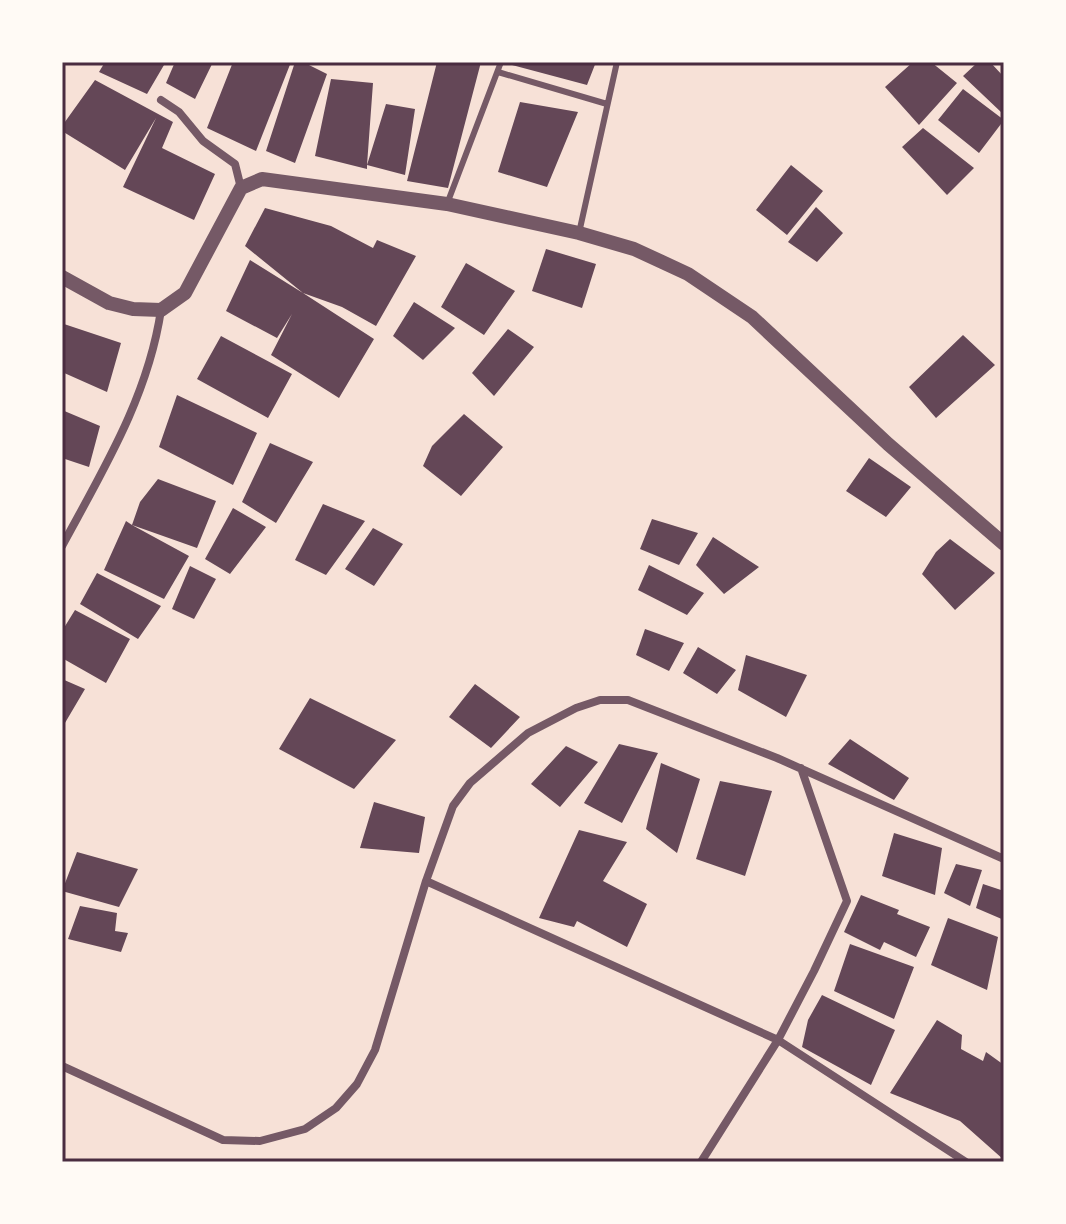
<svg xmlns="http://www.w3.org/2000/svg" width="1066" height="1224" font-family="Lato,sans-serif">
  <style>
    .building { fill: #644757 }
    .lines { fill: none; stroke-linecap: round; stroke-linejoin: round }
    .service { stroke: #755966; stroke-width: 6 }
    .minor { stroke: #755966; stroke-width: 8 }
    .tertiary { stroke: #755966; stroke-width: 14 }
    .neatline { fill: none; stroke: #4a2c40; stroke-width: 3 }
  </style>
  <rect width="100%" height="100%" fill="#f7e1d7"/>
  <path class="building" d="M 105,62 L 158,62 L 164,65 L 147,94 L 99,72 Z
    M 175,62 L 213,62 L 195,99 L 166,83 Z
    M 233,62 L 291,62 L 256,151 L 207,128 Z
    M 295,62 L 303,62 L 327,74 L 295,163 L 266,151 Z
    M 437,62 L 481,62 L 448,188 L 407,181 Z
    M 513,62 L 596,62 L 587,85 L 512,65 Z
    M 913,62 L 931,62 L 957,83 L 919,125 L 885,87 Z
    M 978,62 L 990,62 L 1004,77 L 1002,113 L 963,76 Z
    M 331,79 L 373,83 L 367,165 L 386,104 L 415,109 L 405,175 L 367,165 L 367,169 L 315,156 Z
    M 95,80 L 173,122 L 162,148 L 215,174 L 194,220 L 123,187 L 156,118 L 125,170 L 62,131 L 62,126 Z
    M 963,89 L 1004,120 L 979,153 L 938,120 Z
    M 520,102 L 578,112 L 547,187 L 498,172 Z
    M 923,128 L 974,168 L 947,195 L 902,147 Z
    M 791,165 L 823,191 L 787,235 L 756,210 Z
    M 816,207 L 843,233 L 817,262 L 788,242 Z
    M 265,208 L 331,226 L 373,248 L 377,240 L 416,256 L 376,326 L 342,307 L 303,293 L 374,339 L 339,398 L 271,355 L 292,314 L 277,338 L 226,311 L 250,260 L 303,293 L 245,246 Z
    M 546,249 L 596,264 L 582,308 L 532,291 Z
    M 466,263 L 515,291 L 484,335 L 441,307 Z
    M 414,302 L 455,328 L 423,360 L 393,336 Z
    M 64,324 L 121,343 L 107,392 L 62,372 Z
    M 508,329 L 534,347 L 494,396 L 472,373 Z
    M 963,335 L 995,365 L 936,418 L 909,387 Z
    M 221,336 L 292,374 L 268,418 L 197,379 Z
    M 177,395 L 257,433 L 233,485 L 159,447 Z
    M 62,410 L 100,426 L 89,467 L 62,458 Z
    M 464,414 L 503,447 L 461,496 L 423,466 L 432,446 Z
    M 270,443 L 313,462 L 276,523 L 242,502 Z
    M 869,458 L 911,487 L 886,517 L 846,491 Z
    M 158,479 L 216,501 L 197,548 L 132,525 L 189,556 L 164,599 L 104,570 L 126,521 L 132,525 L 140,502 Z
    M 323,504 L 365,521 L 326,575 L 295,560 Z
    M 233,508 L 266,527 L 230,574 L 205,559 Z
    M 652,519 L 698,533 L 679,565 L 640,549 Z
    M 373,528 L 403,544 L 374,586 L 345,569 Z
    M 713,537 L 759,567 L 724,594 L 696,565 Z
    M 950,539 L 995,573 L 955,610 L 922,574 L 936,552 Z
    M 649,565 L 704,593 L 687,615 L 638,590 Z
    M 190,566 L 216,579 L 194,619 L 172,609 Z
    M 97,573 L 161,606 L 138,639 L 80,604 Z
    M 75,610 L 130,639 L 106,683 L 62,658 L 62,631 Z
    M 645,629 L 684,643 L 669,671 L 636,655 Z
    M 698,647 L 736,670 L 717,694 L 683,673 Z
    M 746,655 L 807,675 L 786,717 L 738,690 Z
    M 62,679 L 85,689 L 62,728 Z
    M 475,684 L 520,717 L 491,748 L 449,717 Z
    M 310,698 L 396,740 L 354,789 L 279,749 Z
    M 850,739 L 909,778 L 894,800 L 828,764 Z
    M 619,744 L 658,753 L 622,823 L 584,803 Z
    M 566,746 L 598,762 L 560,807 L 531,784 Z
    M 661,763 L 700,779 L 677,853 L 646,829 Z
    M 720,781 L 772,791 L 745,876 L 696,859 Z
    M 374,802 L 425,817 L 419,853 L 360,848 Z
    M 579,830 L 627,842 L 603,881 L 647,904 L 627,947 L 577,921 L 574,927 L 539,918 Z
    M 894,833 L 942,848 L 935,895 L 882,876 Z
    M 77,852 L 138,869 L 119,907 L 62,891 Z
    M 956,864 L 982,870 L 970,906 L 944,893 Z
    M 983,884 L 1004,891 L 1004,920 L 976,908 Z
    M 861,895 L 899,910 L 897,914 L 930,927 L 916,957 L 884,942 L 880,950 L 844,932 Z
    M 80,906 L 117,913 L 115,931 L 128,933 L 121,952 L 68,939 Z
    M 948,918 L 998,937 L 987,990 L 931,965 Z
    M 850,944 L 914,967 L 894,1019 L 834,991 Z
    M 822,995 L 895,1030 L 871,1085 L 802,1047 L 808,1020 Z
    M 937,1020 L 962,1035 L 961,1049 L 983,1061 L 986,1052 L 1004,1065 L 1004,1160 L 960,1121 L 890,1093 Z"/>
  <g class="lines">
    <path class="service" d="M 498,72 L 607,104
      M 447,204 L 501,62
      M 579,233 L 617,62"/>
    <path class="minor" d="M 161,100 L 179,112 L 203,141 L 235,164 L 241,188
      M 62,546 C 103,470 148,397 161,310
      M 426,881 L 778,1040 L 966,1162
      M 62,1066 L 223,1140 L 260,1141 L 305,1129 L 336,1108 L 357,1084 L 375,1050 L 426,881 L 453,806 L 470,783 L 528,733 L 576,708 L 600,700 L 628,700 L 777,758 L 1004,859
      M 701,1162 L 778,1040 L 814,971 L 847,901 L 801,768"/>
    <path class="tertiary" d="M 62,277 L 109,303 L 133,309 L 161,310 L 185,293 L 241,188 L 262,179 L 447,204 L 579,233 L 634,249 L 688,274 L 752,317 L 888,444 L 1004,544"/>
  </g>
  <rect width="1066" height="1224" fill="none" stroke="#fffaf5" stroke-width="128"/>
  <rect x="64" y="64" width="938" height="1096" class="neatline"/>
</svg>
